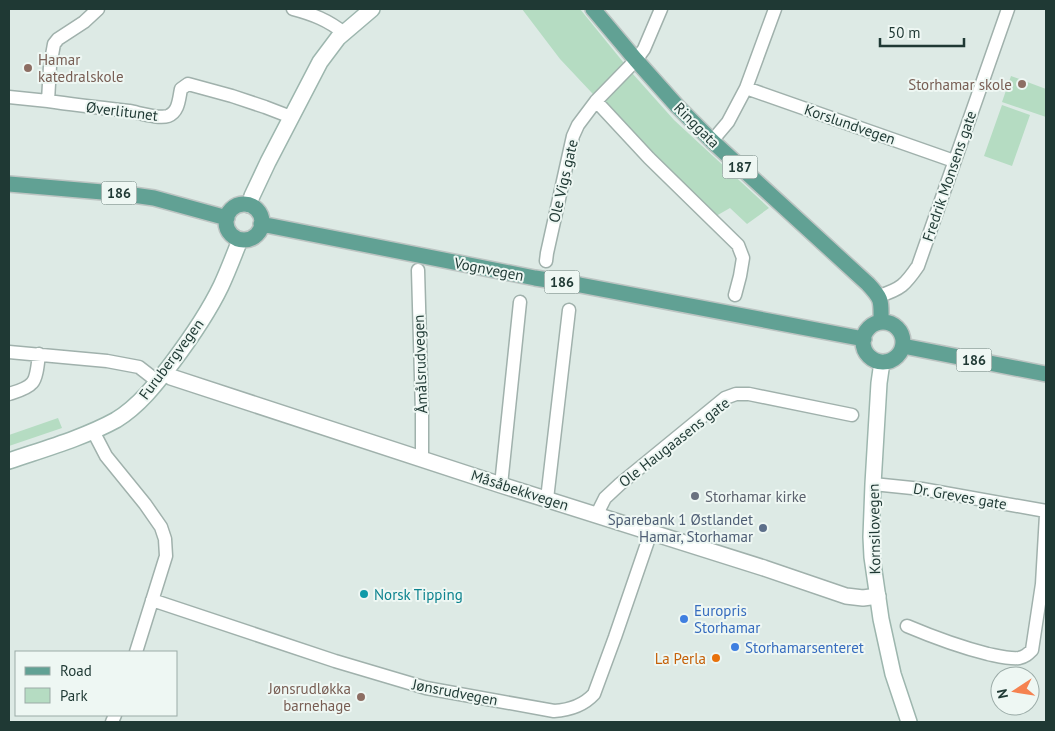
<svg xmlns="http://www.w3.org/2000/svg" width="1055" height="731" font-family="'PT Sans',sans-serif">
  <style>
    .green { fill: #b5dcc2 }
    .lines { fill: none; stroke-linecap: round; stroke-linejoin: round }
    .minor-casing { stroke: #a0b1ac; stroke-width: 15 }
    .tertiary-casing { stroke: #a0b1ac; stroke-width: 18 }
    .secondary-casing { stroke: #9db6ae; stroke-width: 18 }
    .primary-casing { stroke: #bcc4c2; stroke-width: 18 }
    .minor { stroke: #fff; stroke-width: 12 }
    .tertiary { stroke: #fff; stroke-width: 15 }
    .secondary { stroke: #fff; stroke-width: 15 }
    .primary { stroke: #61a194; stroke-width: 15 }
    .education-dot { fill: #8d6e63; stroke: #eef7f3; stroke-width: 2 }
    .worship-dot { fill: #6b7280; stroke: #eef7f3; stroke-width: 2 }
    .service-dot { fill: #5c6f8a; stroke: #eef7f3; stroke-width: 2 }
    .culture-dot { fill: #0f9aa8; stroke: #eef7f3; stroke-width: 2 }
    .shop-dot { fill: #3f7fe0; stroke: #eef7f3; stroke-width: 2 }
    .food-dot { fill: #e8710a; stroke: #eef7f3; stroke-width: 2 }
    .labels { text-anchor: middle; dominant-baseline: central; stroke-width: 4; stroke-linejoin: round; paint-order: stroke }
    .shield { fill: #eef7f3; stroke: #5d726d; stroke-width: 1 }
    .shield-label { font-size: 14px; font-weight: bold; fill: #1f3934 }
    .education-label { font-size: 15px; fill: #785e54; stroke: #eef7f3; text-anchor: end }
    .street-label { font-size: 15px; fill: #1f3934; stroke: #eef7f3 }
    .worship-label { font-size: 15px; fill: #5b616d; stroke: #eef7f3; text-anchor: start }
    .service-label { font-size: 15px; fill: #4e5e75; stroke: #eef7f3; text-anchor: end }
    .culture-label { font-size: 15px; fill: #0d838f; stroke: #eef7f3; text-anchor: start }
    .shop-label { font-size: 15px; fill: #366cbe; stroke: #eef7f3; text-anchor: start }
    .food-label { font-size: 15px; fill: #c56008; stroke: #eef7f3; text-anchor: end }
  </style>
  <rect width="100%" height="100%" fill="#ddeae5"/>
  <path class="green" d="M 522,9 L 580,9 L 632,73 L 674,120 L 769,208 L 747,224 L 730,208 L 716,216 L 654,159 L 560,59 Z
    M 1011,76 L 1046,89 L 1046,117 L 1002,102 Z
    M 1002,105 L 1030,115 L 1012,166 L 984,156 Z
    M 58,418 L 62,428 L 9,446 L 9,435 Z"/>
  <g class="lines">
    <defs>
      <path id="minor" d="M 98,9 L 84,22 L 58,39 L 54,44 L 50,66 L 48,101 C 75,105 102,108 129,111 C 140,113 159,119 168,116 C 179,112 179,98 181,89 L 188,84 L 232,96 L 265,107 L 291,117
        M 293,9 C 312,14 328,20 344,33
        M 746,88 L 954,161
        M 9,97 L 48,101
        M 596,101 L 649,158 L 738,245 L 743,258 L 740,276 L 735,295
        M 712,141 L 728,122 L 746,88 L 775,9
        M 546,261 L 547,253 L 573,136 L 578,125 L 596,101 L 636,60 L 644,49 L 661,9
        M 418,270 L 422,413 L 422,458
        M 879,296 C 901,289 905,285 918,266 L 1008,9
        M 9,352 L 107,361 L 139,367 L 157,381
        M 9,394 C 15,392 27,389 32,383 C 37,378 38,362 39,354
        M 93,431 L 106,456 L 145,504 L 161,527 L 165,539 L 166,556 L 136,652
        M 873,484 L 922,489 L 1046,511
        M 501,485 L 520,302
        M 547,499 L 569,310
        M 597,514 L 605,498 L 620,484 L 725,398 L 736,394 L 749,394 L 852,415
        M 152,600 L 335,661 L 426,688 L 554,711 C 570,710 583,706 594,694 L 615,637 L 651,532
        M 907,626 C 933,637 960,647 988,654 C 998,656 1009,659 1019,658 C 1025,657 1028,654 1032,650 L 1042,584 L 1046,515
        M 112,722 L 115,715"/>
      <path id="tertiary" d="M 165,372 L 171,377 L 501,485 L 764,568 L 846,596 L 863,598 L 878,596"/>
      <path id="secondary" d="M 249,205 L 252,196 L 268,162 L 320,62 L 338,38 L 372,9
        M 882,362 L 879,383 L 873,484 L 871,537 L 872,557 L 881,619 L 893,674 L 909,722
        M 9,461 C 44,449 83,438 116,420 C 139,406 156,384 172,363 C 190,339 208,313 221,286 C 228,271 234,255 240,240"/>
      <path id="primary" d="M 593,9 L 636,60 L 677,106 L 712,141 L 868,284 C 883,300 881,301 881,322
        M 9,184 L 126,194 L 154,198 L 227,218
        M226 222a18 18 0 1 1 36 0a18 18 0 1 1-36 0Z
        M 261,224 L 535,278 L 580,285 L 864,339
        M863 342a20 20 0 1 1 40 0a20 20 0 1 1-40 0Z
        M 903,346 L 1046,374"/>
    </defs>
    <use href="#minor" class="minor-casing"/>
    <use href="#tertiary" class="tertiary-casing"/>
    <use href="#secondary" class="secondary-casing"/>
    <use href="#primary" class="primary-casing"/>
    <use href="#minor" class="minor"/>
    <use href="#tertiary" class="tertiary"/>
    <use href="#secondary" class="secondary"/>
    <use href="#primary" class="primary"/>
  </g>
  <g class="education-dot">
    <circle cx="28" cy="68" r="5"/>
    <circle cx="1022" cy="84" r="5"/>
    <circle cx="361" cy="697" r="5"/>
  </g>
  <circle class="worship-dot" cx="695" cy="496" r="5"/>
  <circle class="service-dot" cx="763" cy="528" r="5"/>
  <circle class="culture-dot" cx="364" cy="594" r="5"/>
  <g class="shop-dot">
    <circle cx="684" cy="619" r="5"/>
    <circle cx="735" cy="647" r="5"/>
  </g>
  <circle class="food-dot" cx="716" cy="658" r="5"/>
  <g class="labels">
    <g class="shield">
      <rect x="722.5" y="155.5" width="35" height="23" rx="4"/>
      <rect x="101.5" y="181.5" width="35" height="23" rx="4"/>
      <rect x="544.5" y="270.5" width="35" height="23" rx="4"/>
      <rect x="956.5" y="348.5" width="35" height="23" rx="4"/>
    </g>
    <g class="shield-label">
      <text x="740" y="167">187</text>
      <text x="119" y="193">186</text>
      <text x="562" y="282">186</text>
      <text x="974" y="360">186</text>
    </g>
    <g class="education-label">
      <text x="38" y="59" text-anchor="start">Hamar<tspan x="38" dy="17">katedralskole</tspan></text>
      <text x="1012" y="84">Storhamar skole</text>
      <text x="351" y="688">Jønsrudløkka<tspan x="351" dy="17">barnehage</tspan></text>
    </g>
    <g class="street-label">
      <text transform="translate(122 111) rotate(7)">Øverlitunet</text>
      <text transform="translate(850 124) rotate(19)">Korslundvegen</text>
      <text transform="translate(697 125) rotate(45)">Ringgata</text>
      <text transform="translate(949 176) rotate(-71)">Fredrik Monsens gate</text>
      <text transform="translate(563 181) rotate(-77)">Ole Vigs gate</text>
      <text transform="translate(489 269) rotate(11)">Vognvegen</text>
      <text transform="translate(171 359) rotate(-53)">Furubergvegen</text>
      <text transform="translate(420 364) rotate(-92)">Åmålsrudvegen</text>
      <text transform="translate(674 442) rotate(-38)">Ole Haugaasens gate</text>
      <text transform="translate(520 490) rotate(18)">Måsåbekkvegen</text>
      <text transform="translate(960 496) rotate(10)">Dr. Greves gate</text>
      <text transform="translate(874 529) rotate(-91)">Kornsilovegen</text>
      <text transform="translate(455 692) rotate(11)">Jønsrudvegen</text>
    </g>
    <g class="worship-label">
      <text x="705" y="496">Storhamar kirke</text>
    </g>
    <g class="service-label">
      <text x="753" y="519">Sparebank 1 Østlandet<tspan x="753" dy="17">Hamar, Storhamar</tspan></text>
    </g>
    <g class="culture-label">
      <text x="374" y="594">Norsk Tipping</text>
    </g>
    <g class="shop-label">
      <text x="694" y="610">Europris<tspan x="694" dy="17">Storhamar</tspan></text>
      <text x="745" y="647">Storhamarsenteret</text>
    </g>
    <g class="food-label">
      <text x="706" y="658">La Perla</text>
    </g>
  </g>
  <rect width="1055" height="731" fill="none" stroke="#1f3934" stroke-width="20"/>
  <rect x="15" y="651" width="162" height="65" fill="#eef7f3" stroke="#9baba7"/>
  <rect x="25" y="667" width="25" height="8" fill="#61a194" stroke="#9baba7"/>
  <text x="60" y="676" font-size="15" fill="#1f3934">Road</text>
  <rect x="25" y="688" width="25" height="15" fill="#b5dcc2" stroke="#9baba7"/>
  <text x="60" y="701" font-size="15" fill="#1f3934">Park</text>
  <g transform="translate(1015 691) rotate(258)"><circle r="24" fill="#eef7f3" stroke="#9baba7"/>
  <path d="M0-4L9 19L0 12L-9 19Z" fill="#f58250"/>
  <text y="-8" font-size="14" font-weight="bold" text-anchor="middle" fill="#1f3934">N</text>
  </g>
  <path d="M880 38v8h84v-8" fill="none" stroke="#1f3934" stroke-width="2.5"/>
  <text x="888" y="38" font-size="15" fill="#1f3934" stroke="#eef7f3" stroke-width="4" paint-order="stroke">50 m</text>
</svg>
